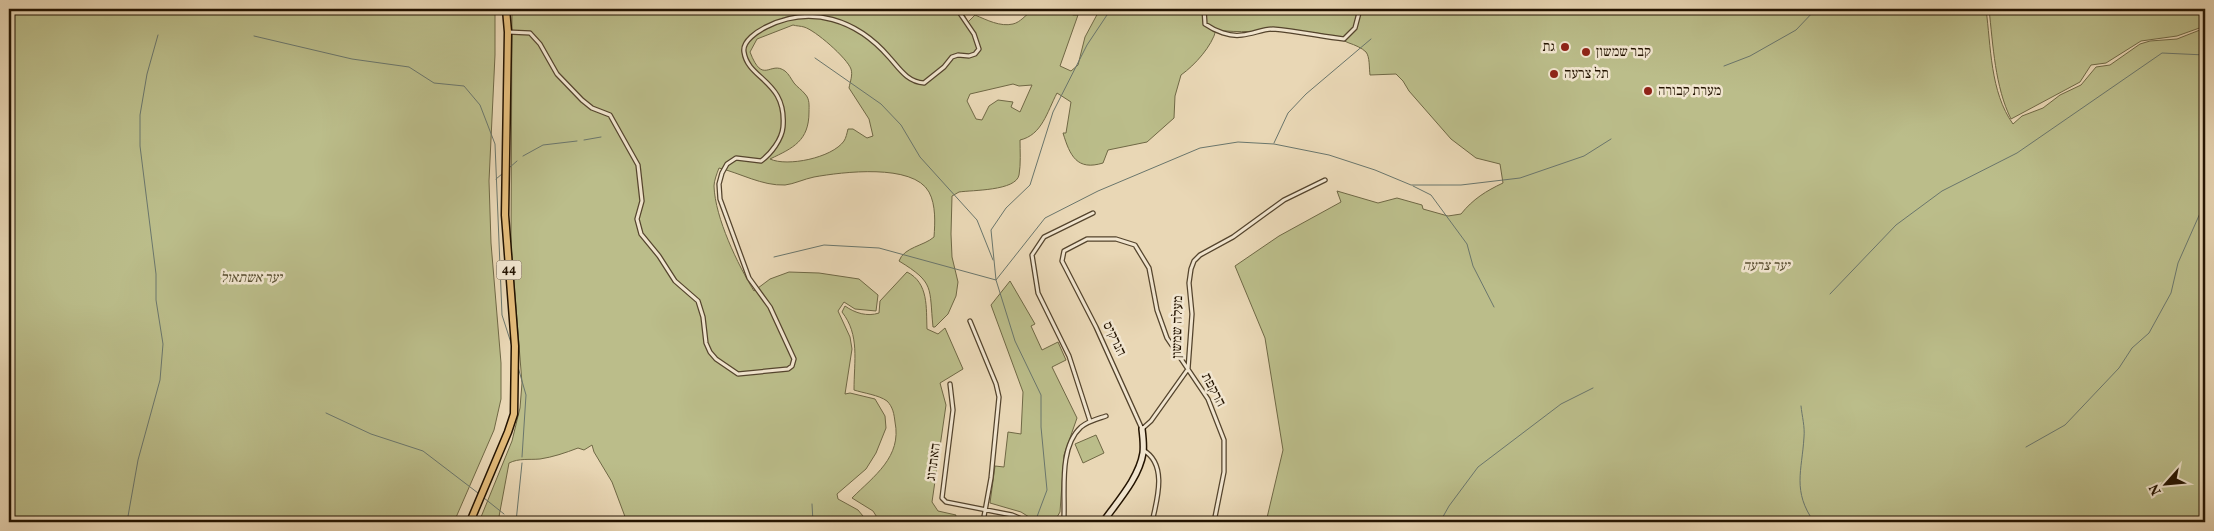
<svg xmlns="http://www.w3.org/2000/svg" width="2214" height="531" font-family="Vollkorn,'Frank Ruhl Libre',serif">
  <style>
    .green { fill: #bbbd8a; stroke: #6f6845; fill-rule: evenodd }
    .lines { fill: none; stroke-linecap: round; stroke-linejoin: round }
    .stream { stroke: #6a766c; stroke-width: 1 }
    .street-casing { stroke: #54442d; stroke-width: 5.5 }
    .secondary-casing { stroke: #231300; stroke-width: 8 }
    .highway-casing { stroke: #231300; stroke-width: 9 }
    .street { stroke: #f1e5cf; stroke-width: 3 }
    .secondary { stroke: #f1e5cf; stroke-width: 5 }
    .highway { stroke: #e4bc7a; stroke-width: 6 }
    .poi-dot { fill: #8f2418; stroke: #f1e5cf; stroke-width: 2 }
    .labels { text-anchor: middle; dominant-baseline: central; stroke-width: 5; stroke-linejoin: round; paint-order: stroke }
    .shield { fill: #f1e5cf; stroke: #61523e; stroke-width: 1 }
    .shield-label { font-size: 12px; font-weight: bold; fill: #231300 }
    .poi-label { font-size: 14px; fill: #231300; stroke: #f1e5cf; text-anchor: start }
    .park-label { font-size: 14px; font-style: italic; fill: #584e30; stroke: #f1e5cf }
    .street-label { font-size: 14px; fill: #231300; stroke: #f1e5cf }
  </style>
  <rect width="100%" height="100%" fill="#e9d7b5"/>
  <filter id="stains"><feTurbulence type="fractalNoise" baseFrequency=".004" numOctaves="4"/><feColorMatrix values="0 0 0 0 .2 0 0 0 0 .09 0 0 0 0 .02 0 0 0 .5 -.17"/></filter>
  <radialGradient id="worn" r=".72"><stop offset=".6" stop-color="#630" stop-opacity="0"/><stop offset="1" stop-color="#630" stop-opacity=".3"/></radialGradient>
  <path class="green" d="M 9,9 L 495,9 L 495,55 L 489,181 L 491,243 L 501,363 L 501,399 L 494,430 L 454,522 L 9,522 Z
    M 512,9 L 961,9 L 968,22 L 975,15 C 987,20 1000,27 1013,24 C 1021,22 1025,15 1032,11 C 1043,5 1064,7 1073,15 L 1078,15 L 1060,66 L 1071,71 L 1078,65 L 1085,37 L 1100,9 L 1986,9 C 1991,46 1990,92 2013,124 L 2022,116 L 2043,108 L 2060,95 L 2081,85 L 2096,67 L 2110,65 L 2140,44 L 2150,41 L 2177,39 L 2205,28 L 2205,522 L 1266,522 L 1283,450 L 1265,338 L 1235,266 L 1279,236 L 1341,202 L 1337,191 L 1378,203 L 1397,198 L 1422,205 L 1423,209 L 1448,216 L 1461,214 C 1473,199 1486,191 1503,183 L 1500,164 L 1476,158 L 1451,139 L 1409,91 L 1403,81 L 1396,74 L 1370,75 C 1369,68 1370,57 1366,52 C 1362,48 1355,45 1349,43 C 1305,22 1262,36 1216,30 C 1212,46 1195,65 1181,75 L 1175,96 L 1174,118 L 1147,142 L 1108,150 L 1103,163 C 1077,171 1070,156 1063,133 L 1066,133 L 1071,102 L 1057,93 C 1047,112 1042,135 1020,140 C 1020,151 1021,164 1019,175 C 1016,191 972,190 959,192 L 952,196 L 951,234 L 952,257 L 958,282 L 956,296 L 948,314 L 935,327 L 933,327 C 929,287 935,283 899,261 C 904,247 924,246 934,237 C 935,223 936,205 929,192 C 913,163 842,172 814,177 C 804,179 794,184 785,185 C 762,186 740,173 719,168 C 717,173 714,181 714,186 C 715,218 738,265 754,291 L 770,279 L 789,272 L 819,273 L 859,279 L 878,295 L 876,311 L 855,309 L 844,302 L 838,311 L 850,337 L 852,349 L 845,394 L 850,393 L 875,399 L 885,416 L 886,428 L 876,453 L 866,469 L 837,494 L 838,499 L 858,510 L 868,522 L 627,522 L 612,482 L 594,452 L 592,445 L 584,450 L 578,448 C 565,453 553,457 540,459 C 529,460 519,458 509,463 L 498,522 L 479,522 L 512,441 L 520,408 L 522,383 L 511,245 ZM 793,25 C 796,26 801,26 804,27 C 815,30 847,58 851,69 C 853,75 850,82 849,88 L 869,119 L 873,136 L 867,138 L 853,129 L 848,129 C 847,133 846,138 844,141 C 832,158 787,167 770,159 C 793,148 809,141 809,112 C 809,106 810,99 805,94 C 802,90 797,87 794,83 C 791,79 789,74 785,71 C 770,60 763,86 750,52 L 757,39 ZM 1013,84 L 1019,86 L 1032,85 L 1020,112 L 1011,107 L 1013,102 L 998,100 L 989,106 L 982,120 L 976,119 L 967,101 L 970,94 Z
    M 1989,9 L 2205,9 L 2205,26 L 2177,36 L 2141,41 L 2106,63 L 2091,65 L 2080,82 L 2011,119 C 1995,87 1993,45 1989,9 Z
    M 907,272 C 929,283 926,308 927,329 L 938,334 L 945,328 L 963,369 L 940,383 L 946,405 L 932,502 L 938,511 L 956,515 L 954,522 L 880,522 L 873,511 L 852,498 C 874,476 902,457 895,422 C 894,414 893,407 887,401 C 879,395 863,393 854,390 C 854,361 860,335 842,312 L 845,306 C 855,313 867,317 879,313 L 880,301 Z
    M 1010,281 L 1035,324 L 1031,326 L 1042,350 L 1058,342 L 1066,360 L 1052,367 L 1077,418 L 1064,455 L 1060,512 L 1054,522 L 1037,522 L 1021,512 L 990,503 L 995,466 L 1004,467 L 1008,432 L 1021,434 L 1023,392 L 991,305 Z
    M 1096,435 L 1104,453 L 1083,463 L 1075,444 Z"/>
  <g class="lines">
    <path class="stream" d="M 254,36 L 352,59 L 409,67 L 434,83 L 464,86 L 480,105 L 495,144 L 502,315 L 512,346
      M 815,58 L 881,104 L 901,125 L 920,157 L 977,220 L 993,260
      M 1724,66 L 1750,56 L 1796,30 L 1816,9
      M 584,140 L 601,137
      M 1274,143 L 1288,113 L 1306,94 L 1371,39
      M 523,156 L 543,145 L 577,141
      M 509,168 L 517,161
      M 496,179 L 502,174
      M 1413,186 L 1431,195 L 1467,244 L 1473,266 L 1494,307
      M 774,257 L 824,245 L 879,248 L 996,280 L 1045,218 L 1098,191 L 1200,148 L 1238,142 L 1274,144 L 1329,155 L 1375,170 L 1411,185 L 1461,185 L 1520,178 L 1584,156 L 1611,139
      M 1830,294 L 1896,225 L 1942,191 L 2017,153 L 2162,53 L 2205,55
      M 518,367 L 526,395 L 522,457
      M 1801,406 C 1802,416 1805,427 1804,437 C 1802,471 1792,491 1814,522
      M 326,413 L 371,434 L 423,451 L 478,493
      M 2026,447 L 2065,425 L 2119,368 L 2132,348 L 2149,333 L 2171,293 L 2178,263 L 2205,202
      M 484,498 L 504,514
      M 812,504 L 813,522
      M 509,518 L 514,522
      M 127,522 L 138,460 L 160,380 L 163,344 L 156,300 L 156,274 L 140,146 L 140,115 L 147,74 L 158,35
      M 516,522 L 522,463
      M 1035,522 L 1047,490 L 1041,427 L 1041,395 L 1015,341 L 996,280 L 991,230 L 1006,208 L 1030,185 L 1053,112 L 1087,45 L 1111,9
      M 1440,522 L 1449,506 L 1478,467 L 1561,404 L 1593,388"/>
    <defs>
      <path id="street" d="M 1204,9 L 1205,24 C 1215,31 1230,37 1242,35 C 1253,34 1263,29 1273,29 C 1297,31 1320,36 1344,39 L 1355,28 L 1360,9
        M 508,32 L 530,33 L 540,44 L 557,74 L 582,100 L 592,108 L 610,115 L 638,165 L 642,201 L 637,219 L 641,234 L 659,256 L 675,281 L 698,301 L 703,317 L 706,343 L 710,352 L 716,359 L 738,374 L 788,369 L 792,366 L 794,359 L 770,307 L 749,278 L 720,199 L 719,184 L 722,173 L 727,164 L 736,158 L 761,161 C 771,154 782,139 783,127 C 787,80 748,80 744,52 C 742,41 758,31 766,27 C 811,4 857,20 889,57 C 899,68 907,82 924,83 L 944,67 L 952,57 L 958,55 L 969,56 L 975,54 L 979,49 L 974,34 L 957,9
        M 970,321 L 996,384 L 999,397 L 991,478 L 983,522
        M 950,384 L 953,410 L 942,498 L 946,502 L 1012,515 L 1029,522
        M 1090,421 L 1069,356 L 1038,293 L 1032,255 L 1044,237 L 1093,213
        M 1143,450 C 1168,464 1157,500 1152,522
        M 1068,521 L 1069,522
        M 1059,522 L 1064,517 C 1065,490 1059,447 1081,427 C 1088,421 1097,419 1106,416
        M 1214,522 L 1224,472 L 1224,440 L 1208,399 L 1167,338 L 1157,310 L 1149,268 L 1135,245 L 1116,239 L 1087,239 L 1064,251 L 1062,261 L 1096,327 L 1142,429 L 1151,421 L 1188,369 L 1192,314 L 1189,283 L 1191,269 L 1194,261 L 1200,255 L 1233,237 L 1284,200 L 1325,180"/>
      <path id="secondary" d="M 1103,522 C 1117,502 1139,478 1143,453 C 1144,445 1143,437 1142,429"/>
      <path id="highway" d="M 470,522 L 508,432 L 514,414 L 515,346 L 505,215 L 508,32 L 506,9"/>
    </defs>
    <use href="#street" class="street-casing"/>
    <use href="#secondary" class="secondary-casing"/>
    <use href="#highway" class="highway-casing"/>
    <use href="#street" class="street"/>
    <use href="#secondary" class="secondary"/>
    <use href="#highway" class="highway"/>
  </g>
  <g class="poi-dot">
    <circle cx="1565" cy="47" r="5"/>
    <circle cx="1586" cy="52" r="5"/>
    <circle cx="1554" cy="74" r="5"/>
    <circle cx="1648" cy="91" r="5"/>
  </g>
  <g class="labels">
    <rect class="shield" x="496.5" y="260.5" width="25" height="19" rx="4"/>
    <g class="shield-label">
      <text x="509" y="270">44</text>
    </g>
    <g class="poi-label">
      <text x="1555" y="47" text-anchor="end">גת</text>
      <text x="1596" y="52">קבר שמשון</text>
      <text x="1564" y="74">תל צרעה</text>
      <text x="1658" y="91">מערת קבורה</text>
    </g>
    <g class="park-label">
      <text x="1766" y="266">יער צרעה</text>
      <text x="251" y="278">יער אשתאול</text>
    </g>
    <g class="street-label">
      <text transform="translate(1178 327) rotate(-89)">מעלה שמשון</text>
      <text transform="translate(1114 339) rotate(64)">הנרקיס</text>
      <text transform="translate(1213 390) rotate(62)">הרקפת</text>
      <text transform="translate(934 462) rotate(-82)">האתרוג</text>
    </g>
  </g>
  <rect width="2214" height="531" fill="none" stroke="#e9d7b5" stroke-width="30"/>
  <rect x="10" y="10" width="2194" height="511" fill="none" stroke="#231300" stroke-width="2.5"/>
  <rect x="15" y="15" width="2184" height="501" fill="none" stroke="#231300"/>
  <g transform="translate(2166 484) rotate(243)" stroke="#f1e5cf" stroke-width="4" paint-order="stroke">
  <path d="M0-4L9 19L0 12L-9 19Z" fill="#231300"/>
  <text y="-8" font-size="14" font-weight="bold" text-anchor="middle" fill="#231300">N</text>
  </g>
  <rect width="100%" height="100%" filter="url(#stains)"/>
  <rect width="100%" height="100%" fill="url(#worn)"/>
</svg>
